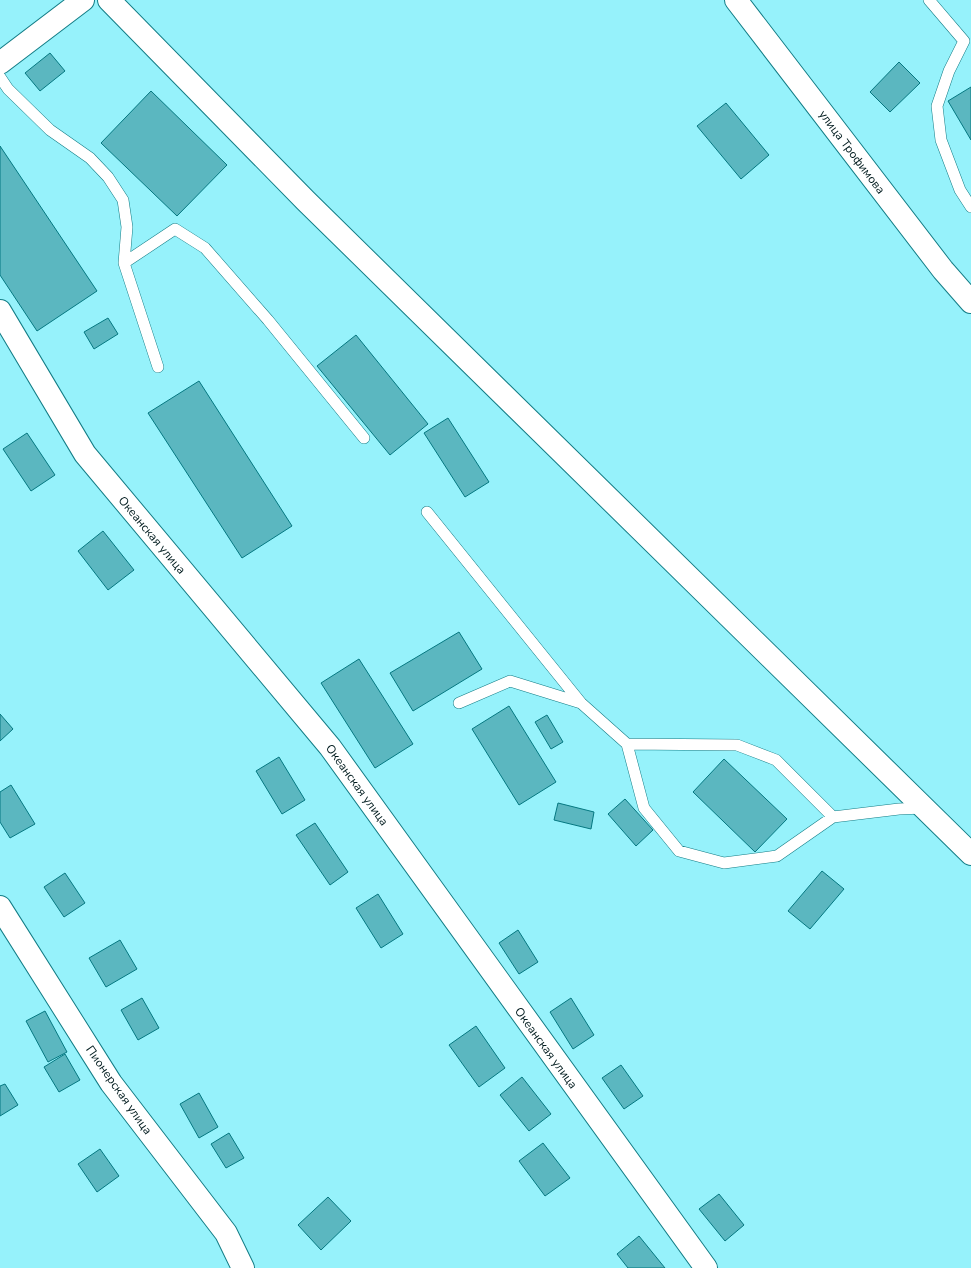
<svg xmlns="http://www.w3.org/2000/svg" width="971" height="1268" font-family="'Nunito Sans',sans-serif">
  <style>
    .building { fill: #5bb7c0; stroke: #057881 }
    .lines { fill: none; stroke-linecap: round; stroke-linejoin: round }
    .lane-casing { stroke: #137d86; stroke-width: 12 }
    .street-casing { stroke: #137d86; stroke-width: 24 }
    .secondary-casing { stroke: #137d86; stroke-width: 24 }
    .lane { stroke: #fff; stroke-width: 11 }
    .street { stroke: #fff; stroke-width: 22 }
    .secondary { stroke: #fff; stroke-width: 22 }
    .labels { text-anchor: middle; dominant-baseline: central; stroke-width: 3; stroke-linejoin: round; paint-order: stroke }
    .street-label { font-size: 12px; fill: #001b1e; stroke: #fff }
  </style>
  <rect width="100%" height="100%" fill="#96f2fb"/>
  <path class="building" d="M 50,53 L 65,71 L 40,91 L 25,73 Z
    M 899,62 L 920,83 L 890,112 L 870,92 Z
    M 971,87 L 971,140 L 948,101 Z
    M 151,91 L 227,165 L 177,216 L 101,143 Z
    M 726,103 L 769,155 L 741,179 L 697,126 Z
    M 0,146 L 97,291 L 37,331 L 0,275 Z
    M 108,318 L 118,334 L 94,349 L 84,332 Z
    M 356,335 L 428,424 L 390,455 L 317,366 Z
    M 199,381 L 292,526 L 242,558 L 148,413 Z
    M 448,418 L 489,482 L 465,497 L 424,433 Z
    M 27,433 L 55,475 L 31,491 L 3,449 Z
    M 103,531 L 134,570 L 108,590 L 78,551 Z
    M 459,632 L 482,669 L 413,711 L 390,673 Z
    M 359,659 L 413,744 L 375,768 L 321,683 Z
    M 509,706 L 556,782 L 519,805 L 472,729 Z
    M 0,714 L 13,729 L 0,741 Z
    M 547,715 L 563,742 L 551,749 L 535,722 Z
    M 279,757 L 305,800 L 282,814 L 256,771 Z
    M 724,759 L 787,819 L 755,852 L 693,792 Z
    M 11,785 L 35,824 L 10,838 L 0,822 L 0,792 Z
    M 625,799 L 653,830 L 636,846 L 608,814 Z
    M 558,803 L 594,812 L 591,829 L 554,820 Z
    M 315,823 L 348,872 L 330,885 L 296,835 Z
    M 822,871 L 844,889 L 810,929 L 788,911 Z
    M 65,873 L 85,903 L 64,917 L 44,887 Z
    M 378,894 L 403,934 L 381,948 L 356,908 Z
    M 518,930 L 538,962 L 519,974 L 499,943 Z
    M 120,940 L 137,969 L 106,987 L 89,958 Z
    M 142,998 L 159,1028 L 138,1040 L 121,1010 Z
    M 571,998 L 594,1035 L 573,1049 L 550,1012 Z
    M 45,1011 L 67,1052 L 48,1062 L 26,1021 Z
    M 476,1026 L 505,1068 L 479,1087 L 449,1045 Z
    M 65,1054 L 80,1080 L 59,1092 L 44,1067 Z
    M 621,1065 L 643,1096 L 624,1109 L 602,1078 Z
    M 522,1077 L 551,1114 L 529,1131 L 500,1095 Z
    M 5,1084 L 18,1105 L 0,1116 L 0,1086 Z
    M 199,1093 L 218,1127 L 199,1138 L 180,1104 Z
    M 229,1133 L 244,1158 L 226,1168 L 211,1144 Z
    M 543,1143 L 570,1178 L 545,1196 L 519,1161 Z
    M 100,1149 L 119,1176 L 97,1192 L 78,1164 Z
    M 719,1194 L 744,1225 L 725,1241 L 699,1209 Z
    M 328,1197 L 351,1221 L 321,1250 L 298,1225 Z
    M 639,1236 L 665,1268 L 628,1268 L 617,1254 Z"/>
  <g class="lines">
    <defs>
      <path id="lane" d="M 929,0 L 964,41 L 949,71 L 937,106 L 941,140 L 960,190 L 971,207
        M 0,77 L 8,89 L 50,130 L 90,158 L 108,177 L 123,200 L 127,227 L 124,263 L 158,367
        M 124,263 L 175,229 L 205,248 L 268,320 L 364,438
        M 427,512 L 581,703 L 627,744 L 737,745 L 776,760 L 833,817 L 899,809 L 923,808
        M 459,703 L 510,681 L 581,703
        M 627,744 L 644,808 L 679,851 L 724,863 L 777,856 L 833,817"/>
      <path id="street" d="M 109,0 L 306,201 L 971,854
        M 0,63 L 83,0
        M 0,311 L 85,454 L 330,747 L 706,1268
        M 0,907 L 111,1083 L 226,1233 L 243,1268"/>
      <path id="secondary" d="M 736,0 L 943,270 L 971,302"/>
    </defs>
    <use href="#lane" class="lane-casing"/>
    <use href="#street" class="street-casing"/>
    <use href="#secondary" class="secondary-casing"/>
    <use href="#lane" class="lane"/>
    <use href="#street" class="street"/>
    <use href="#secondary" class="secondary"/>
  </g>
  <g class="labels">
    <g class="street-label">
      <text transform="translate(852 152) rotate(53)">улица Трофимова</text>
      <text transform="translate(152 535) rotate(50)">Океанская улица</text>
      <text transform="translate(357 785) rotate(54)">Океанская улица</text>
      <text transform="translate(546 1048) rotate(54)">Океанская улица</text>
      <text transform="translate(119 1090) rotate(55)">Пионерская улица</text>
    </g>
  </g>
</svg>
